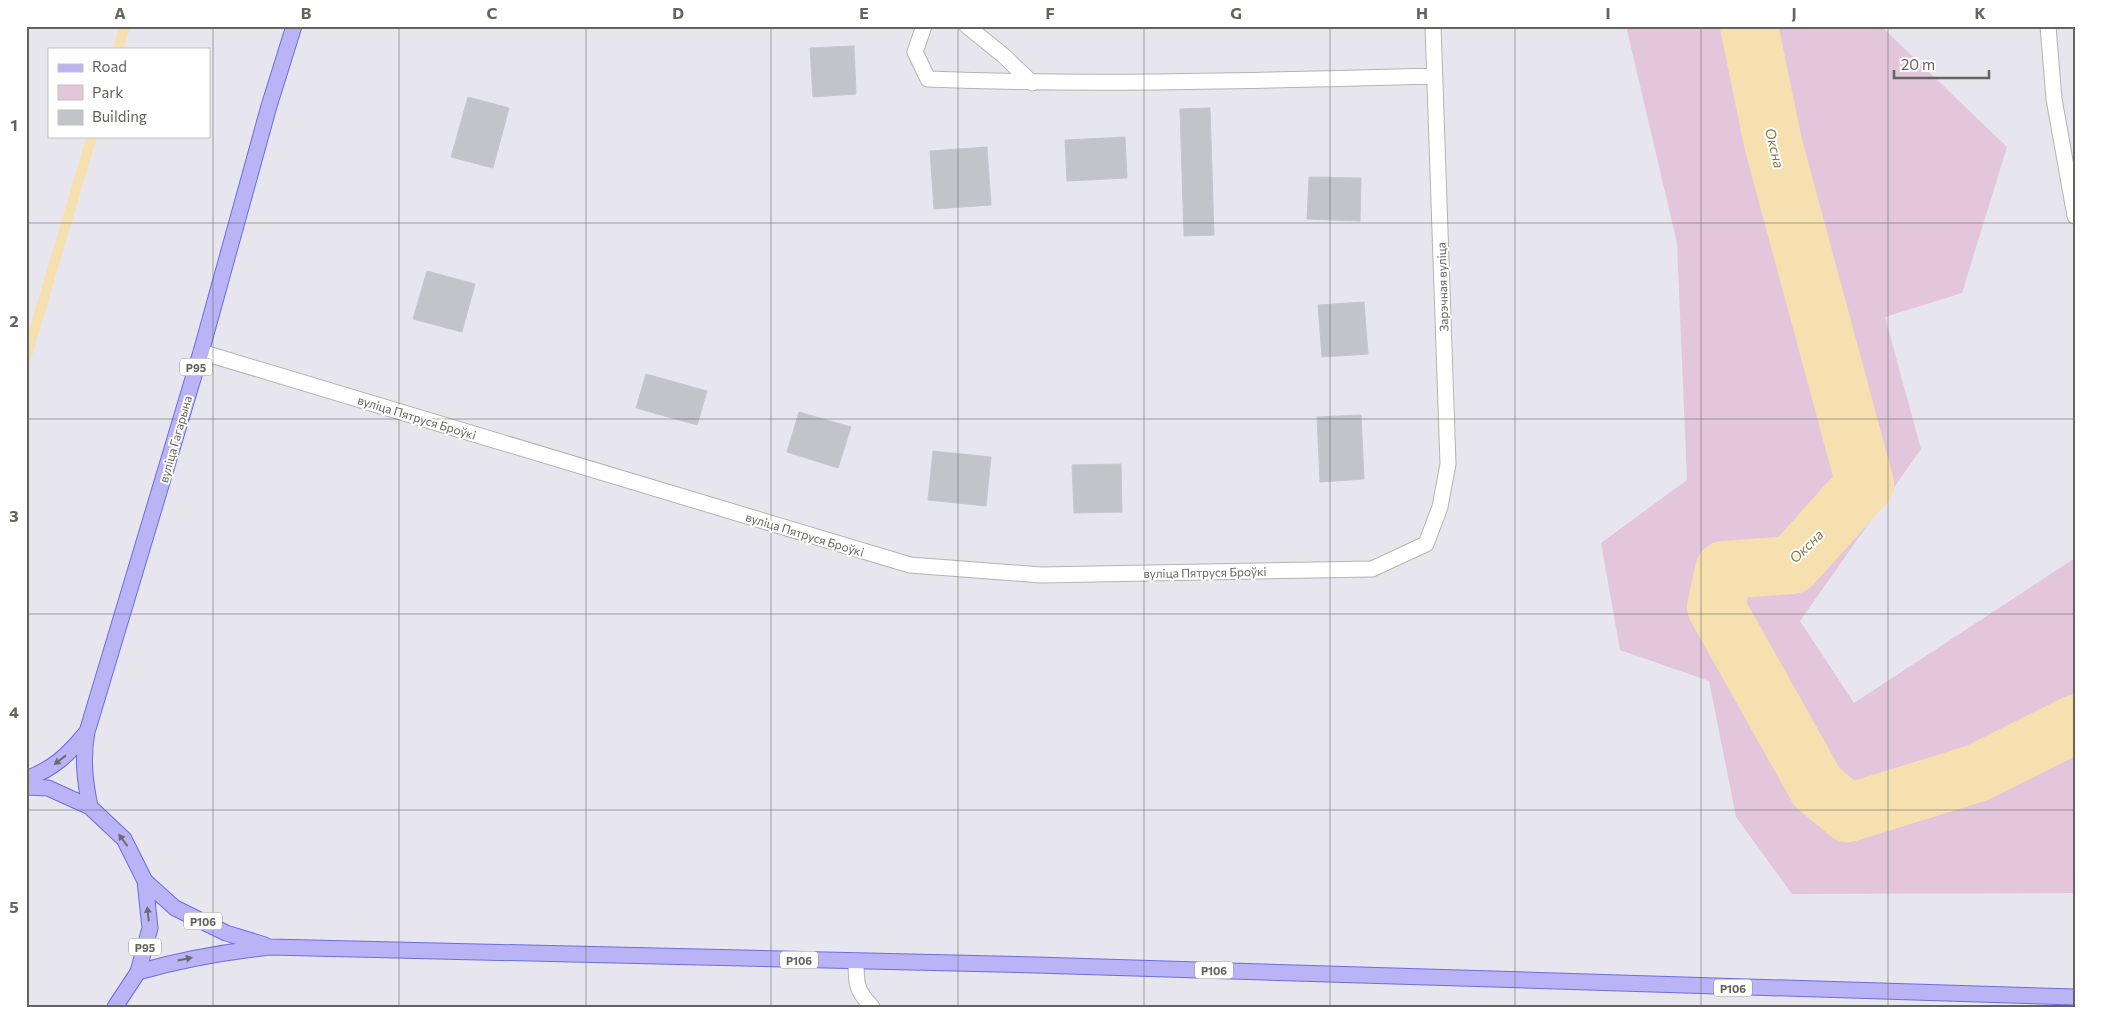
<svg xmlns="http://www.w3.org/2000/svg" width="2101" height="1033" font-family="Commissioner,sans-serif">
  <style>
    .green { fill: #e3c6db }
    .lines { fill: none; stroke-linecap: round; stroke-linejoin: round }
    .stream { stroke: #f6e0af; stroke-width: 10 }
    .river { stroke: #f6e0af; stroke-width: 58 }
    .building { fill: #c3c3ca; stroke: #c5c6d2 }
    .minor-casing { stroke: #b4b4af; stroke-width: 17 }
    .major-casing { stroke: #6c6de2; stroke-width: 17 }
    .minor { stroke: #fff; stroke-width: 15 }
    .major { stroke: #bab3f6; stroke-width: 15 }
    .oneway { fill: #6e6b6d }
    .grid { fill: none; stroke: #65635e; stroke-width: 1; stroke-opacity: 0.55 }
    .labels { text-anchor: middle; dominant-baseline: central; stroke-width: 4; stroke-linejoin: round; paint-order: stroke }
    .shield { fill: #fff; stroke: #93928e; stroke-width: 1 }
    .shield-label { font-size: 11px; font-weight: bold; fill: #65635e }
    .street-label { font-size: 12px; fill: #65635e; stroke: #fff }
    .water-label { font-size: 14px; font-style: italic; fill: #857640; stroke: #fff }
    .neatline { fill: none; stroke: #65635e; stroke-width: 2 }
    .grid-label { font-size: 16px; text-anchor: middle; font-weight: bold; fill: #65635e }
  </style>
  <rect width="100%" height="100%" fill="#e7e6ee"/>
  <path class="green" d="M 1626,26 L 1881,26 L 2007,147 L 1962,293 L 1885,317 L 1921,449 L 1800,621 L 1854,703 L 2075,558 L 2075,893 L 1792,894 L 1736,817 L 1709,681 L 1620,650 L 1601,543 L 1687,480 L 1677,243 Z"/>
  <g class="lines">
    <path class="stream" d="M 118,49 L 125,26
      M 26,358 L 92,136"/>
    <path class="river" d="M 1749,26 L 1773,143 L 1865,484 L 1792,565 L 1724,570 L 1716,607 L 1817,787 L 1848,813 L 1977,773 L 2075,724"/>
  </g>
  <path class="building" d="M 854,46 L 856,94 L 813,97 L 810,48 Z
    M 468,97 L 509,108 L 493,168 L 451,157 Z
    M 1210,108 L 1214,235 L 1184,236 L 1180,109 Z
    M 1125,137 L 1127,178 L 1067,181 L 1065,140 Z
    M 987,147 L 991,205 L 934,209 L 930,151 Z
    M 1309,177 L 1361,178 L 1360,221 L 1307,219 Z
    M 427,271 L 475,284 L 462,332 L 413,319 Z
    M 1364,302 L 1368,354 L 1322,357 L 1318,305 Z
    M 646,374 L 707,391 L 697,425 L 636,408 Z
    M 799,412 L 851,427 L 838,468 L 787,452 Z
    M 1361,415 L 1364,479 L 1320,482 L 1317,417 Z
    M 933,451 L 991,457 L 986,506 L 928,500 Z
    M 1121,464 L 1122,512 L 1074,513 L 1072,465 Z"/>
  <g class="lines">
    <defs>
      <path id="minor" d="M 924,26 L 915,52 L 928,79 C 1097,86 1265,80 1434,76
        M 967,26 L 1004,56 L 1032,83
        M 2048,26 L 2054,99 L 2075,216
        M 201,352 L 910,565 L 1041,575 L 1372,569 L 1426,544 L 1440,507 L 1448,464 L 1433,26
        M 856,961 C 856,984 856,990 872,1007"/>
      <path id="major" d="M 26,779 C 53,769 68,755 86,733
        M 26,787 L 48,788 L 90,807 L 124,839 L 145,881 L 150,928 L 138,972 L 115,1007
        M 90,807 C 85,781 82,759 87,732 L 201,352 L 269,106 L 294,26
        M 145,881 L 175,908 L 226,933 L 265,945
        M 138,972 C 183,959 224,952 270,947 L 1036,965 L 2075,997"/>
    </defs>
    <use href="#minor" class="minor-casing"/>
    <use href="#major" class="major-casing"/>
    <use href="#minor" class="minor"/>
    <use href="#major" class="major"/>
  </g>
  <defs><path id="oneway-solid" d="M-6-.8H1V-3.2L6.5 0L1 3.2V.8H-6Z" transform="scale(1.25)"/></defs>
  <g class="oneway">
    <use href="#oneway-solid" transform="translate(60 760) rotate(142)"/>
    <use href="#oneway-solid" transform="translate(123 840) rotate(-126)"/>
    <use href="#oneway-solid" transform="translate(148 914) rotate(-96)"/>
    <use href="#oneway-solid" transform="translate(185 959) rotate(-12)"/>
  </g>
  <path class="grid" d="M 213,26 L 213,1007M 399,26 L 399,1007M 586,26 L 586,1007M 771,26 L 771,1007M 958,26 L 958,1007M 1144,26 L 1144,1007M 1330,26 L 1330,1007M 1515,26 L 1515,1007M 1701,26 L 1701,1007M 1888,26 L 1888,1007M 26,223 L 2075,223M 26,419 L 2075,419M 26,614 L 2075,614M 26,810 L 2075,810"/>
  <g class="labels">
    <g class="shield">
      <rect x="180" y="358.5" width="32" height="17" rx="4"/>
      <rect x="184" y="912.5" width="38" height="17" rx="4"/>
      <rect x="129" y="938.5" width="32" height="17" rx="4"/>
      <rect x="780" y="951.5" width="38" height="17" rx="4"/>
      <rect x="1195" y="961.5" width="38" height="17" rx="4"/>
      <rect x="1714" y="979.5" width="38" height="17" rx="4"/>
    </g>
    <g class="shield-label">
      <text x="196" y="367">Р95</text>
      <text x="203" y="921">Р106</text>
      <text x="145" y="947">Р95</text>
      <text x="799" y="960">Р106</text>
      <text x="1214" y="970">Р106</text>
      <text x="1733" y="988">Р106</text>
    </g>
    <g class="street-label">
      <text transform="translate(1442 287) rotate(-92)">Зарэчная вуліца</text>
      <text transform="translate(417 417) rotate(17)">вуліца Пятруся Броўкі</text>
      <text transform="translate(175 439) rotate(-74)">вуліца Гагарына</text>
      <text transform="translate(805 534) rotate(17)">вуліца Пятруся Броўкі</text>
      <text transform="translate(1205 572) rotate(-1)">вуліца Пятруся Броўкі</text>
    </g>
    <g class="water-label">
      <text transform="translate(1775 148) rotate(76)">Оксна</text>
      <text transform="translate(1806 546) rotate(-44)">Оксна</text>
    </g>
  </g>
  <rect width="2101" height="1033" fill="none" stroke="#ffffff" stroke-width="55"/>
  <rect x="48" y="48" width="162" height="90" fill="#ffffff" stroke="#c1c1bf"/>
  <rect x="58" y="64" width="25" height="8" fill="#bab3f6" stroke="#c1c1bf"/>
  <text x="92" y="72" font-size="15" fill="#65635e">Road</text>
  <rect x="58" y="85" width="25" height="15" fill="#e3c6db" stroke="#c1c1bf"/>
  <text x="92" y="98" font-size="15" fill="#65635e">Park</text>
  <rect x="58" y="110" width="25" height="15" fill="#c3c3ca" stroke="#c1c1bf"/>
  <text x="92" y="122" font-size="15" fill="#65635e">Building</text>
  <path d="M1894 70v8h95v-8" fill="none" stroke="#65635e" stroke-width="2.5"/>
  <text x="1901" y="70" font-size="15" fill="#65635e" stroke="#ffffff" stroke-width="4" paint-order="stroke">20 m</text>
  <rect x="28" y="28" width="2046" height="978" class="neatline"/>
  <g class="grid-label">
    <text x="120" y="19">A</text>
    <text x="306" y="19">B</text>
    <text x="492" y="19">C</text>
    <text x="678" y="19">D</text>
    <text x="864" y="19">E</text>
    <text x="1050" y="19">F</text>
    <text x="1236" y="19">G</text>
    <text x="1422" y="19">H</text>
    <text x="1608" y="19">I</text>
    <text x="1794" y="19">J</text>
    <text x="1980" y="19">K</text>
    <text x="14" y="131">1</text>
    <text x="14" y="327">2</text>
    <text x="14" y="522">3</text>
    <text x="14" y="718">4</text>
    <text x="14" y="913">5</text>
  </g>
</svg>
